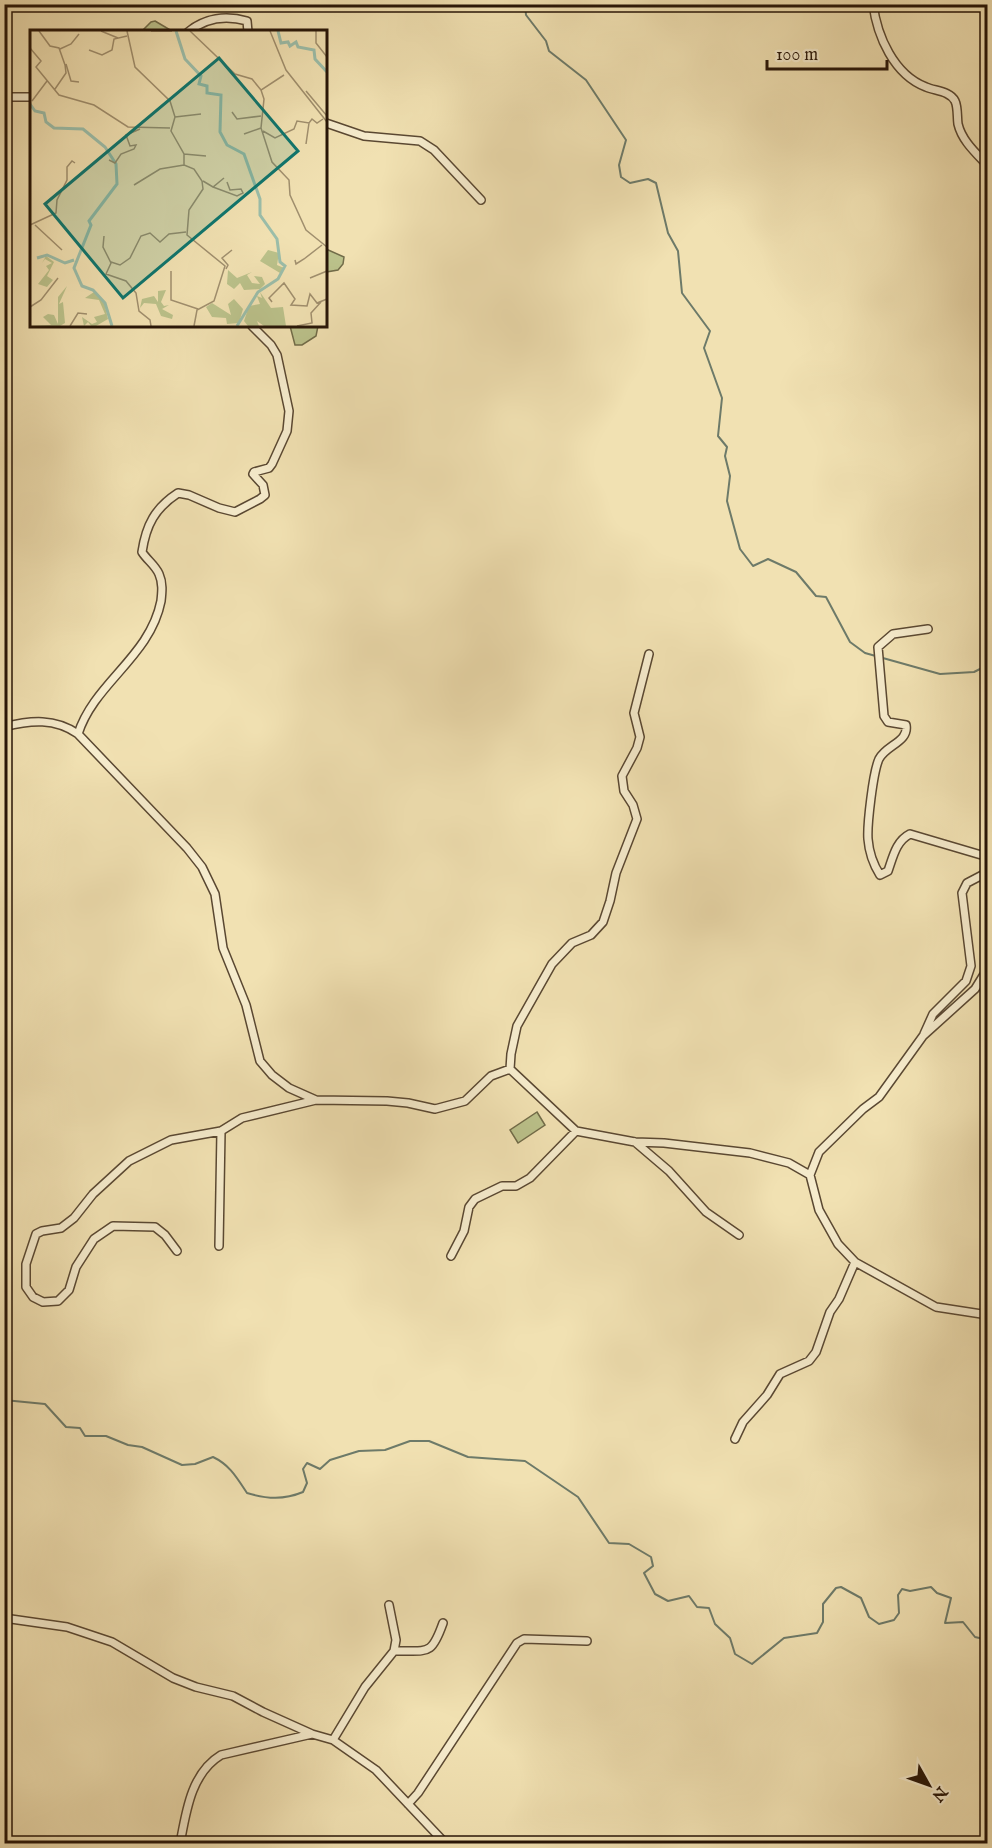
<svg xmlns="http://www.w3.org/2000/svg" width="992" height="1848" font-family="'IM FELL English',serif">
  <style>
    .green { fill: #bbc28b; stroke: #716c49; stroke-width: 1.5 }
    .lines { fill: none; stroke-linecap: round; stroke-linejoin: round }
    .stream { stroke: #6d7a69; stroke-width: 2 }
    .street-casing { stroke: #5a4832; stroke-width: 10 }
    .street { stroke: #f6eccd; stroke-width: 7 }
    .inset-river { fill: none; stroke: #9bbeaa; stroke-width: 3 }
    .inset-road { fill: none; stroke: #a08f6e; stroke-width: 1.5 }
    .view { fill: #0f766e; fill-opacity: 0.15; stroke: #0f766e; stroke-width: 3 }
    .inset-edge { fill: none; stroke: #271507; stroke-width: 3 }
  </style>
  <rect width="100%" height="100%" fill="#f1e1b2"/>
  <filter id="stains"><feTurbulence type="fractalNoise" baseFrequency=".00333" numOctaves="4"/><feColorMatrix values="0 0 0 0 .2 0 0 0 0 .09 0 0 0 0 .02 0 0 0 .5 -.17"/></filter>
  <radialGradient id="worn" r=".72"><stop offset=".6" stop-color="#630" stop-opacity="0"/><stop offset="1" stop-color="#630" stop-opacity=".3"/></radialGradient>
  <path class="green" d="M 155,21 L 172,31 L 142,31 L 151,22 Z
    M 326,249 L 344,257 L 343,264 L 338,270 L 326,272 Z
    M 290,326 L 318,326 L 316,336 L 302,345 L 295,345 Z
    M 537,1112 L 545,1125 L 518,1143 L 510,1130 Z"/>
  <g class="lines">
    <path class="stream" d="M 525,4 L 526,15 L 546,41 L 549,51 L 586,80 L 626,140 L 619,165 L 621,177 L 630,183 L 648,179 L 656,183 L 668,233 L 678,251 L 682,293 L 710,331 L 704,348 L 722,398 L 718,436 L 727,447 L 725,456 L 730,476 L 727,501 L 740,549 L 753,566 L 768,559 L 796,572 L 816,596 L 826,597 L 850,642 L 865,653 L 940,674 L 974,672 L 988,665
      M 4,1400 L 45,1404 L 66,1427 L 80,1428 L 85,1436 L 106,1436 L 128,1445 L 142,1447 L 182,1465 L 195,1464 L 213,1457 C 230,1465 237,1478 247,1493 C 267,1499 284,1500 303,1492 L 307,1483 L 303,1469 L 307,1463 L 320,1469 L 330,1460 L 359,1451 L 385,1450 L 410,1441 L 429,1441 L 468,1457 L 525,1461 L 578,1497 L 609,1543 L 629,1544 L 651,1557 L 653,1566 L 644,1573 L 655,1594 L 668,1601 L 689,1596 L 697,1607 L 709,1608 L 715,1624 L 730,1638 L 735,1654 L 752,1664 L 784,1638 L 817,1633 L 823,1622 L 823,1604 L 836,1588 L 841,1587 L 861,1598 L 869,1617 L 879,1624 L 894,1620 L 899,1613 L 898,1595 L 902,1589 L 910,1591 L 931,1587 L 937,1593 L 951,1598 L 945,1623 L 963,1622 L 975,1637 L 988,1640"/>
    <defs>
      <path id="street" d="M 873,4 C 877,36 894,75 926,87 C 935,91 950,91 955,101 C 958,107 957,117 958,124 C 962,141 976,153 988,166
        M 188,32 C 205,18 226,15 247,21 L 248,32
        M 4,97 L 32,97
        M 326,123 L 364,136 L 420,141 L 434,150 L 481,200
        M 928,629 L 893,634 L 878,647 L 884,716 L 888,722 L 906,725 C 909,742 886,745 879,759 C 873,772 867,825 868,839 C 869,852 873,864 880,875 L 888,871 C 893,857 896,841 910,834 L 988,857
        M 4,727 C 31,720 55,718 78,734 L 187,848 L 202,867 L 215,894 L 223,948 L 246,1005 L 260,1061 L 272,1075 L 289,1088 L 316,1100 L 387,1101 L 408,1103 L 435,1109 L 465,1101 L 491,1076 L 510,1069 L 576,1131 L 635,1142 L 664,1143 L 750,1153 L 789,1163 L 810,1175 L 819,1210 L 838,1244 L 855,1262 L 936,1307 L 988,1315
        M 78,734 C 94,683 150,657 161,601 C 162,592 163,583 159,574 C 155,565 147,560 142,552 C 146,525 155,508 178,493 L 189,495 L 219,508 L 235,512 L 260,499 L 265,495 L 263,485 L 253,474 L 254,472 L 269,468 L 272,464 L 287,431 L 289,411 L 277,355 L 271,345 L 252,326
        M 924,1034 L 933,1014 L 966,981 L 971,966 L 962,893 L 967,883 L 988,872
        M 510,1069 L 511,1054 L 517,1026 L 552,964 L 572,943 L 591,935 L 603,922 L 610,901 L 616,873 L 637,819 L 633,805 L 624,791 L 622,776 L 637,748 L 640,737 L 634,713 L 649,654
        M 635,1142 L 669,1171 L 706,1212 L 739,1235
        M 810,1175 L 819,1152 L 863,1109 L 879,1097 L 923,1036 L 975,989 L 988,968
        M 219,1246 L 221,1131 L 242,1118 L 316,1100
        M 177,1251 L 165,1235 L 155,1227 L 113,1226 L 94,1239 L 76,1267 L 69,1290 L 58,1301 L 43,1302 L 33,1297 L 26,1287 L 26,1264 L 36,1234 L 42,1231 L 61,1228 L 74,1218 L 93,1194 L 129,1161 L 171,1140 L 221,1131
        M 451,1256 L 464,1231 L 469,1207 L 475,1199 L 502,1186 L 516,1186 L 530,1178 L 576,1131
        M 735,1439 L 743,1422 L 767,1395 L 780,1374 L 809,1361 L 816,1352 L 830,1312 L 839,1299 L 855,1262
        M 4,1618 L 67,1627 L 112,1642 L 173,1678 L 196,1687 L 233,1696 L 263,1712 L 312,1734 L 333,1740 L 376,1770 L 446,1844
        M 394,1651 C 428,1650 431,1657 443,1623
        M 333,1740 L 365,1687 L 394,1651 L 396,1640 L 389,1605
        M 408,1804 L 418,1793 L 517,1643 L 524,1639 L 587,1641
        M 180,1844 C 186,1812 191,1773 221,1755 L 312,1734"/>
    </defs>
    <use href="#street" class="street-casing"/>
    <use href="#street" class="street"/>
  </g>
  <g transform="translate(30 30)">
    <rect width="297" height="297" fill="#f1e1b2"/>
    <path d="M 238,220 L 249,223 L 247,235 L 254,238 L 250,243 L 230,231 ZM 16,226 L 24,232 L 17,246 L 23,250 L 17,257 L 8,254 L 19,240 L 16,236 L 22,233 L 15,229 L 12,233 ZM 198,240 L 207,248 L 222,242 L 217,245 L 222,253 L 230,254 L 224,246 L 232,247 L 235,254 L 230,259 L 214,260 L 210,253 L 204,259 L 197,254 ZM 37,256 L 29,274 L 33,272 L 35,293 L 30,296 L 0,296 L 21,295 L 13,287 L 18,284 L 24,285 L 28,294 L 28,267 ZM 136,260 L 131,272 L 134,276 L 139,275 L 132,279 L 143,285 L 142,289 L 131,286 L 126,274 L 114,273 L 110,278 L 112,269 L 124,266 L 128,272 L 128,261 ZM 64,262 L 74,272 L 78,289 L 66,296 L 61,296 L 58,292 L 54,296 L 52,287 L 62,294 L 67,292 L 64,287 L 75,284 L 69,270 L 55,268 ZM 230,262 L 241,278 L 253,277 L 256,296 L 234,296 L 227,291 L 229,296 L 218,296 L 214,291 L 219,276 L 230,274 L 227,266 L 232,268 ZM 204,269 L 213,279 L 209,293 L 197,294 L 196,288 L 182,287 L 176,277 L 182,273 L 201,285 L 198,274 Z" fill="#bbc28b"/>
    <path class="inset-river" d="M 146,1 L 155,29 L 171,46 L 169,54 L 177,56 L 177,63 L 191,65 L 190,102 L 197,115 L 214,124 L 230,169 L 230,185 L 247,209 L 250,232 L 255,236 L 248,249 L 228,262 L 207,296M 248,1 L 251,13 L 258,12 L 260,16 L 266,12 L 268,17 L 284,20 L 285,29 L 297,42M 0,74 L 5,81 L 14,83 L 16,92 L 24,98 L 53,99 L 75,117 L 86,134 L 87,154 L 59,191 L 61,195 L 44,238 L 52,256 L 63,260 L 75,273 L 82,296M 7,228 L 17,225 L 35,233 L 44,230"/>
    <path class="inset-road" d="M 9,1 L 20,16 L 29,18 L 35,35 L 36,43 L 25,59M 71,1 L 88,8M 97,1 L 105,37 L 140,71 L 145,87 L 141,101 L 154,124 L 154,135 L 164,139 L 172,151 L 173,159 L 159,180 L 157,205 L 195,236 L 184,271 L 167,280 L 164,296M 121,1 L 142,1M 160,1 L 205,44 L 222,49 L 231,60M 240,1 L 256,40 L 297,92M 286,1 L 286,13 L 297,27M 0,18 L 11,31 L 6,37 L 29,65 L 64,75 L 98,97 L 140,98M 30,19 L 41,14 L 49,4M 59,20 L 72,25 L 82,20 L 84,9 L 97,6M 36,34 L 41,51 L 49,52M 254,45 L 231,60 L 234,69 L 231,98 L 242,132 L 259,150 L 260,165 L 276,200 L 297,217M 276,61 L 297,86M 2,71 L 17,51M 202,82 L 207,89 L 231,86M 145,87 L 171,84M 233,101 L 245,108 L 264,99 L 267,91 L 279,93 L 282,89 L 287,93 L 293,89M 214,104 L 231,98M 276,114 L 279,93M 154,124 L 176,126M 79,130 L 85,133 L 91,124 L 104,119 L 106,115 L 100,116 L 96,105 L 110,99M 173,151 L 183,157 L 194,148M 104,155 L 130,139 L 154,135M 183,157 L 207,166 L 213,163 L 211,159 L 200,160 L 197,152M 0,195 L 26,183 L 27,170 L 37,150 L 37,137 L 42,131 L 45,133M 5,195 L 32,220M 74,206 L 73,217 L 81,233 L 76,244 L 96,251 L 106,263 L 109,281 L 120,290 L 121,296M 265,230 L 266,234 L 274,229 L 292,215M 81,232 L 90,235 L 100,228 L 111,206 L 120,203 L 130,212 L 139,204 L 156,202M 196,239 L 198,235 L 192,228 L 202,220M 141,241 L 141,270 L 168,279M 280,248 L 297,241M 242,272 L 239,268 L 254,253 L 265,269 L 261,275 L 277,276 L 280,264 L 287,273 L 297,269M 0,277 L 11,270 L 28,248M 40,296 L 48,283 L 57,284M 267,296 L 282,293 L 281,283 L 291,272"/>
    <path class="view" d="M 189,28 L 268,121 L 93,268 L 15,174 Z"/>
    <rect width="297" height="297" class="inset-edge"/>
  </g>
  <rect width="992" height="1848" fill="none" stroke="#f1e1b2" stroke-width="24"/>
  <rect x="6" y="6" width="980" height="1836" fill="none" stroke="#271507" stroke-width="3"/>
  <rect x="12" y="12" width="968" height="1824" fill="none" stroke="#271507" stroke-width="1.5"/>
  <g transform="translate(929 1785) rotate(130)" stroke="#f6eccd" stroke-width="4.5" paint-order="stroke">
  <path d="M0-4.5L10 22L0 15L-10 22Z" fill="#271507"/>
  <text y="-9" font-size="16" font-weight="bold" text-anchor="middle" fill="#271507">N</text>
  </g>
  <path d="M767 60v9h120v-9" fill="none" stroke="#271507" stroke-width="3"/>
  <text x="776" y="60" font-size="18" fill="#271507" stroke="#f6eccd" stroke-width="4.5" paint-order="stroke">100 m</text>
  <rect width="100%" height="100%" filter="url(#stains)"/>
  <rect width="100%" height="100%" fill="url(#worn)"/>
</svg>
